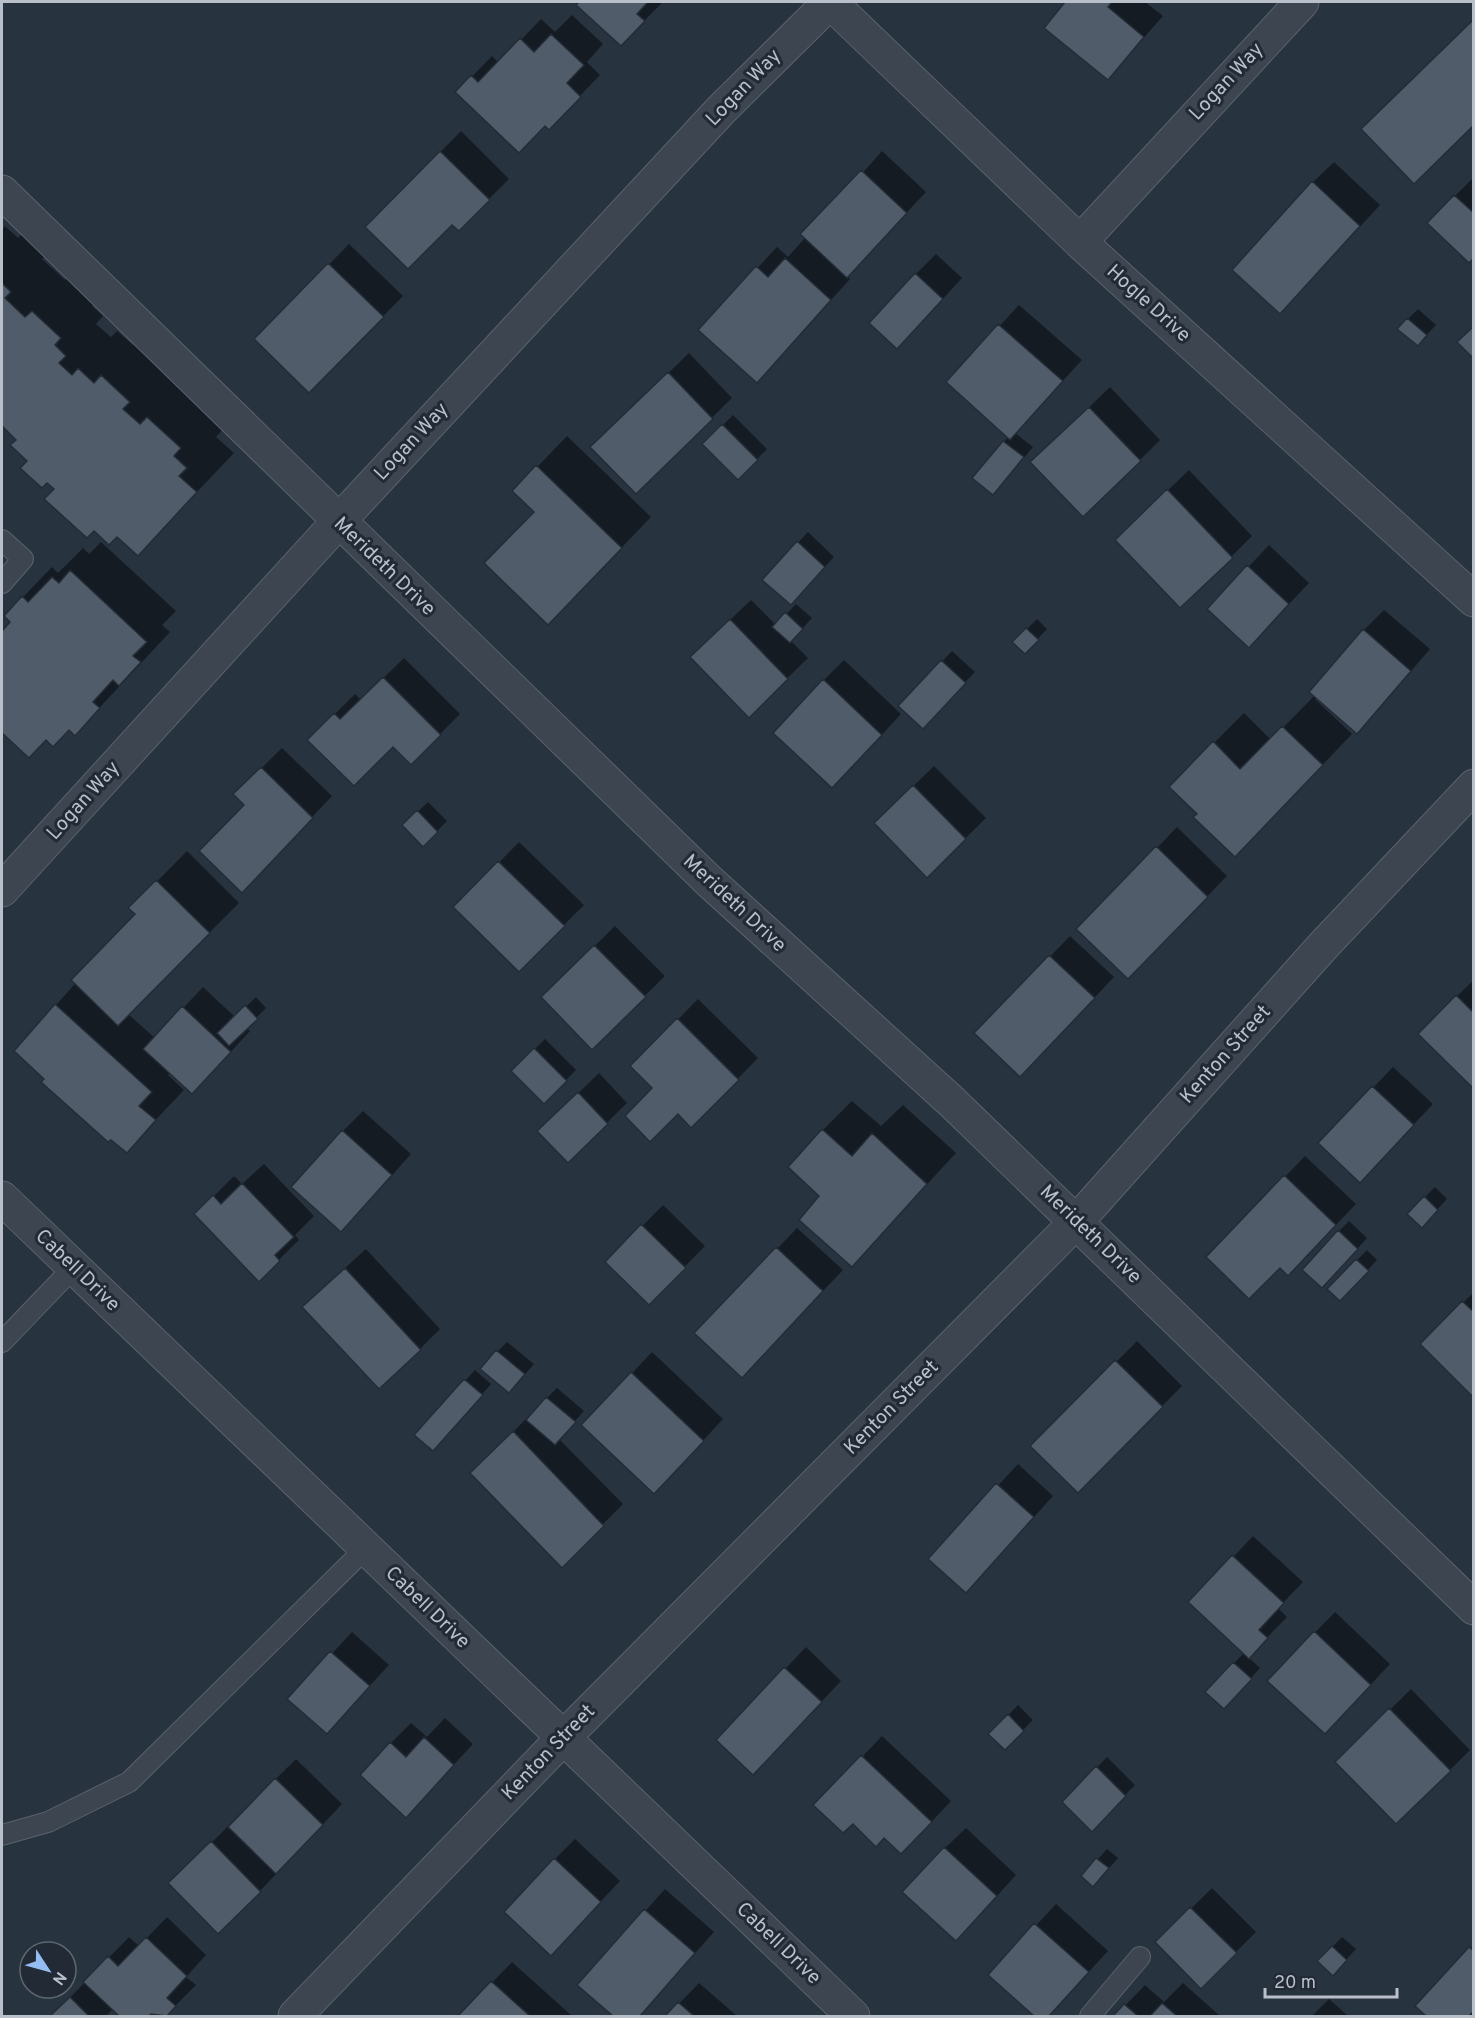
<svg xmlns="http://www.w3.org/2000/svg" width="1475" height="2018" font-family="Overpass,sans-serif">
  <style>
    .shadow { fill: #0007 }
    .building { fill: #515c6a; stroke: #232c37; stroke-width: 1.5 }
    .lines { fill: none; stroke-linecap: round; stroke-linejoin: round }
    .service-casing { stroke: #5a636d; stroke-width: 22 }
    .minor-casing { stroke: #5a636d; stroke-width: 35 }
    .service { stroke: #3c4550; stroke-width: 20 }
    .minor { stroke: #3c4550; stroke-width: 33 }
    .labels { text-anchor: middle; dominant-baseline: central; stroke-width: 6; stroke-linejoin: round; paint-order: stroke }
    .street-label { font-size: 20px; fill: #b9c0ca; stroke: #212a35 }
  </style>
  <rect width="100%" height="100%" fill="#283340"/>
  <path class="shadow" d="M 581,2 L 663,2 L 641,24 L 578,5 Z
    M 1067,2 L 1145,2 L 1163,16 L 1108,78 L 1046,27 Z
    M 572,15 L 603,44 L 587,62 L 600,75 L 549,128 L 457,92 L 492,56 L 499,63 L 541,19 L 555,32 Z
    M 461,131 L 509,179 L 459,229 L 452,223 L 367,227 Z
    M 882,151 L 926,192 L 847,276 L 850,279 L 777,360 L 700,330 L 777,247 L 788,257 Z
    M 1334,162 L 1380,205 L 1300,292 L 1313,182 Z
    M 1474,177 L 1474,256 L 1455,196 Z
    M 5,226 L 18,238 L 25,231 L 48,253 L 42,259 L 65,280 L 71,274 L 99,299 L 92,306 L 103,316 L 96,324 L 111,337 L 117,331 L 133,345 L 140,338 L 224,428 L 216,437 L 234,453 L 138,554 L 117,535 L 56,489 L 29,461 L 18,439 L 2,424 L 2,230 Z
    M 349,244 L 403,296 L 309,391 L 256,339 Z
    M 936,254 L 962,278 L 917,327 L 916,274 Z
    M 1019,305 L 1082,360 L 1015,433 L 1033,447 L 1003,483 L 1004,442 L 1009,436 L 948,382 Z
    M 1418,309 L 1436,325 L 1418,344 L 1399,328 Z
    M 689,353 L 732,398 L 636,492 L 592,447 Z
    M 1110,387 L 1160,440 L 1140,460 L 1053,442 Z
    M 733,415 L 767,449 L 738,478 L 704,444 Z
    M 567,436 L 651,517 L 578,593 L 537,512 L 514,491 Z
    M 1189,470 L 1252,536 L 1232,556 L 1137,520 Z
    M 808,532 L 834,557 L 800,593 L 764,579 Z
    M 101,542 L 176,611 L 162,625 L 170,632 L 75,734 L 70,729 L 46,739 L 29,756 L 2,731 L 2,634 L 12,622 L 23,597 L 52,567 L 58,573 L 83,548 L 89,554 Z
    M 1269,545 L 1309,583 L 1249,646 L 1209,609 Z
    M 751,600 L 776,625 L 796,604 L 812,618 L 791,641 L 808,658 L 749,716 L 712,637 Z
    M 1384,610 L 1430,649 L 1377,711 L 1357,732 L 1317,697 L 1315,699 L 1352,734 L 1264,826 L 1199,814 L 1214,743 L 1244,713 L 1271,740 L 1315,695 L 1364,630 Z
    M 1037,619 L 1047,629 L 1025,652 L 1014,642 Z
    M 952,651 L 975,672 L 932,717 L 900,706 Z
    M 404,658 L 460,714 L 411,763 L 393,745 L 309,740 L 355,694 L 361,700 Z
    M 844,660 L 901,714 L 853,766 L 824,680 Z
    M 282,748 L 332,796 L 262,870 L 246,805 L 235,794 Z
    M 934,766 L 986,818 L 927,876 L 896,803 Z
    M 428,802 L 447,821 L 423,845 L 404,825 Z
    M 1177,827 L 1227,876 L 1148,957 L 1157,848 Z
    M 519,842 L 584,905 L 519,970 L 455,907 Z
    M 187,851 L 239,903 L 128,1014 L 155,1038 L 203,987 L 235,1017 L 256,997 L 266,1008 L 246,1028 L 250,1031 L 212,1072 L 171,1072 L 168,1075 L 184,1090 L 126,1151 L 46,1079 L 56,1005 L 138,914 L 131,908 Z
    M 615,926 L 665,976 L 592,1048 L 543,997 Z
    M 1070,936 L 1114,977 L 1040,1055 L 976,1033 Z
    M 1474,980 L 1474,1087 L 1457,996 Z
    M 698,999 L 758,1058 L 691,1126 L 632,1066 Z
    M 545,1039 L 576,1070 L 544,1102 L 513,1071 Z
    M 1393,1067 L 1433,1104 L 1380,1160 L 1320,1143 Z
    M 599,1073 L 627,1103 L 568,1161 L 560,1111 Z
    M 852,1101 L 881,1126 L 903,1105 L 956,1153 L 852,1265 L 821,1196 L 823,1130 Z
    M 363,1111 L 411,1154 L 361,1210 L 343,1131 Z
    M 1305,1156 L 1356,1204 L 1308,1254 L 1280,1266 L 1208,1257 Z
    M 264,1164 L 314,1216 L 295,1235 L 299,1240 L 259,1279 L 196,1214 L 234,1176 L 242,1184 Z
    M 1435,1187 L 1447,1199 L 1431,1216 L 1425,1197 Z
    M 663,1205 L 705,1246 L 649,1303 L 607,1262 Z
    M 1349,1221 L 1367,1238 L 1332,1277 L 1339,1231 Z
    M 797,1228 L 843,1270 L 762,1355 L 696,1333 Z
    M 366,1249 L 440,1329 L 420,1349 L 324,1287 Z
    M 1367,1250 L 1377,1260 L 1350,1289 L 1329,1289 Z
    M 1474,1292 L 1474,1396 L 1422,1344 Z
    M 1137,1341 L 1182,1386 L 1078,1491 L 1033,1446 Z
    M 507,1342 L 534,1364 L 519,1381 L 497,1352 Z
    M 652,1352 L 723,1419 L 674,1472 L 583,1425 Z
    M 475,1370 L 491,1384 L 443,1439 L 416,1435 Z
    M 557,1388 L 584,1411 L 559,1439 L 623,1504 L 562,1565 L 492,1453 Z
    M 1018,1464 L 1053,1496 L 986,1570 L 930,1559 Z
    M 1253,1536 L 1303,1582 L 1278,1608 L 1287,1617 L 1248,1657 L 1260,1668 L 1234,1697 L 1234,1663 L 1245,1652 L 1191,1602 Z
    M 1335,1612 L 1390,1664 L 1345,1712 L 1269,1680 Z
    M 352,1632 L 389,1665 L 327,1732 L 290,1699 Z
    M 806,1647 L 841,1681 L 773,1753 L 718,1740 Z
    M 1411,1689 L 1470,1750 L 1450,1770 L 1337,1762 Z
    M 1018,1705 L 1033,1720 L 1005,1748 L 990,1734 Z
    M 445,1718 L 473,1744 L 406,1816 L 391,1743 L 411,1723 L 427,1737 Z
    M 882,1736 L 951,1801 L 922,1832 L 885,1836 L 816,1805 Z
    M 1107,1757 L 1135,1785 L 1092,1829 L 1064,1802 Z
    M 296,1759 L 342,1804 L 260,1891 L 191,1863 Z
    M 966,1828 L 1016,1875 L 976,1919 L 945,1848 Z
    M 575,1839 L 620,1881 L 571,1933 L 555,1859 Z
    M 1107,1849 L 1118,1858 L 1103,1875 L 1083,1876 Z
    M 1212,1888 L 1256,1932 L 1201,1987 L 1157,1942 Z
    M 665,1889 L 714,1932 L 639,2016 L 615,2016 L 579,1985 Z
    M 1056,1904 L 1108,1951 L 1048,2016 L 1036,2016 L 990,1975 Z
    M 167,1917 L 206,1955 L 186,1977 L 196,1985 L 165,2016 L 155,2016 L 151,2013 L 147,2016 L 121,2016 L 113,2009 L 106,2016 L 52,2016 L 129,1937 L 139,1946 Z
    M 1342,1937 L 1356,1949 L 1342,1964 L 1319,1961 Z
    M 1474,1945 L 1474,2011 L 1469,2016 L 1428,2016 L 1417,2006 Z
    M 512,1962 L 572,2016 L 460,2016 Z
    M 699,1983 L 737,2016 L 667,2016 Z
    M 1183,1983 L 1220,2016 L 1115,2016 L 1145,1985 L 1164,2002 Z
    M 1329,1999 L 1348,2016 L 1312,2016 Z"/>
  <path class="building" d="M 579,2 L 648,2 L 637,14 L 645,21 L 621,46 L 576,5 Z
    M 1065,2 L 1112,2 L 1108,7 L 1144,37 L 1108,80 L 1044,28 Z
    M 1474,19 L 1474,125 L 1414,184 L 1361,129 Z
    M 551,34 L 584,65 L 567,83 L 581,97 L 549,130 L 545,126 L 519,153 L 455,92 L 471,75 L 478,82 L 520,38 L 534,52 Z
    M 440,151 L 490,200 L 459,231 L 452,225 L 408,269 L 365,227 Z
    M 861,170 L 907,213 L 847,278 L 800,234 Z
    M 1312,181 L 1360,226 L 1280,314 L 1232,270 Z
    M 1454,195 L 1474,213 L 1474,258 L 1469,263 L 1427,223 Z
    M 785,258 L 831,300 L 757,383 L 698,330 L 756,266 L 768,277 Z
    M 328,263 L 384,317 L 309,393 L 254,339 Z
    M 915,273 L 943,299 L 897,349 L 869,323 Z
    M 2,283 L 11,292 L 5,298 L 25,317 L 32,311 L 61,338 L 55,345 L 66,356 L 59,363 L 72,375 L 78,368 L 94,383 L 101,375 L 130,402 L 123,409 L 140,424 L 147,417 L 181,448 L 174,456 L 187,468 L 179,476 L 197,492 L 138,556 L 117,537 L 109,545 L 94,531 L 87,538 L 44,499 L 54,489 L 47,483 L 42,488 L 20,468 L 27,461 L 10,445 L 16,440 L 2,426 Z
    M 1407,318 L 1427,335 L 1418,346 L 1397,329 Z
    M 998,324 L 1063,381 L 1010,440 L 946,382 Z
    M 1474,326 L 1474,359 L 1457,342 Z
    M 668,372 L 713,419 L 636,494 L 590,447 Z
    M 1089,407 L 1141,461 L 1083,517 L 1030,462 Z
    M 722,424 L 758,460 L 738,480 L 702,444 Z
    M 1003,441 L 1024,457 L 993,495 L 972,478 Z
    M 536,465 L 622,548 L 548,625 L 484,563 L 534,512 L 512,491 Z
    M 1167,489 L 1233,558 L 1180,608 L 1115,540 Z
    M 797,541 L 825,567 L 791,605 L 762,580 Z
    M 1247,565 L 1289,604 L 1249,648 L 1207,609 Z
    M 70,570 L 147,642 L 133,656 L 141,662 L 119,686 L 113,680 L 93,702 L 100,708 L 75,736 L 69,730 L 53,747 L 46,740 L 29,758 L 2,733 L 2,631 L 10,622 L 4,616 L 22,596 L 28,602 L 52,577 L 59,583 Z
    M 785,612 L 803,629 L 790,643 L 772,627 Z
    M 730,619 L 788,679 L 749,718 L 690,657 Z
    M 1026,628 L 1039,640 L 1025,654 L 1012,642 Z
    M 1363,629 L 1411,671 L 1357,734 L 1309,692 Z
    M 941,660 L 966,683 L 923,729 L 898,706 Z
    M 383,677 L 441,735 L 411,765 L 393,747 L 354,786 L 307,740 L 334,713 L 340,719 Z
    M 823,679 L 882,735 L 832,788 L 773,733 Z
    M 1282,726 L 1323,765 L 1235,857 L 1193,817 L 1197,814 L 1169,787 L 1213,741 L 1240,769 Z
    M 261,767 L 313,818 L 242,893 L 199,851 L 244,805 L 233,794 Z
    M 913,785 L 966,839 L 927,878 L 874,823 Z
    M 417,810 L 438,832 L 423,847 L 402,825 Z
    M 1156,846 L 1208,897 L 1128,979 L 1076,929 Z
    M 498,861 L 565,926 L 519,972 L 453,907 Z
    M 156,880 L 210,933 L 118,1026 L 71,980 L 135,914 L 128,908 Z
    M 594,945 L 646,997 L 592,1050 L 541,997 Z
    M 1049,955 L 1095,998 L 1020,1077 L 974,1033 Z
    M 1456,995 L 1474,1013 L 1474,1089 L 1418,1034 Z
    M 55,1004 L 152,1092 L 139,1106 L 156,1120 L 127,1153 L 111,1140 L 108,1142 L 41,1082 L 44,1079 L 14,1051 Z
    M 245,1005 L 258,1019 L 229,1046 L 217,1033 Z
    M 182,1006 L 231,1052 L 192,1094 L 143,1049 Z
    M 677,1018 L 739,1080 L 691,1128 L 678,1114 L 650,1142 L 625,1116 L 652,1088 L 630,1066 Z
    M 534,1048 L 567,1081 L 544,1104 L 511,1071 Z
    M 1372,1086 L 1414,1125 L 1360,1183 L 1318,1143 Z
    M 578,1092 L 608,1124 L 568,1163 L 537,1131 Z
    M 822,1129 L 852,1156 L 872,1133 L 927,1184 L 852,1267 L 799,1220 L 819,1196 L 788,1167 Z
    M 342,1130 L 392,1175 L 341,1232 L 291,1187 Z
    M 1284,1175 L 1336,1225 L 1288,1276 L 1280,1268 L 1249,1299 L 1206,1257 Z
    M 242,1183 L 294,1237 L 275,1255 L 280,1261 L 259,1282 L 194,1214 L 213,1195 L 221,1204 Z
    M 1424,1196 L 1438,1210 L 1422,1228 L 1407,1214 Z
    M 641,1224 L 686,1268 L 649,1305 L 605,1262 Z
    M 1338,1230 L 1358,1249 L 1322,1288 L 1302,1270 Z
    M 776,1247 L 823,1291 L 742,1378 L 694,1333 Z
    M 1356,1259 L 1369,1271 L 1340,1301 L 1327,1289 Z
    M 345,1268 L 421,1350 L 379,1389 L 302,1307 Z
    M 1462,1301 L 1474,1312 L 1474,1398 L 1420,1344 Z
    M 496,1350 L 525,1374 L 509,1393 L 480,1369 Z
    M 1115,1360 L 1163,1407 L 1078,1493 L 1030,1446 Z
    M 631,1372 L 704,1441 L 654,1494 L 581,1425 Z
    M 464,1379 L 483,1395 L 433,1451 L 414,1435 Z
    M 546,1397 L 576,1422 L 555,1445 L 526,1420 Z
    M 513,1431 L 604,1526 L 562,1568 L 470,1473 Z
    M 996,1483 L 1034,1517 L 966,1593 L 928,1559 Z
    M 1232,1555 L 1284,1603 L 1259,1630 L 1268,1638 L 1249,1659 L 1188,1602 Z
    M 1314,1631 L 1371,1685 L 1325,1734 L 1267,1681 Z
    M 330,1651 L 370,1686 L 327,1734 L 287,1699 Z
    M 1233,1662 L 1252,1679 L 1224,1709 L 1205,1692 Z
    M 784,1667 L 822,1702 L 753,1775 L 716,1740 Z
    M 1389,1708 L 1451,1771 L 1396,1824 L 1335,1762 Z
    M 1008,1714 L 1024,1731 L 1005,1750 L 988,1734 Z
    M 424,1737 L 454,1765 L 406,1818 L 360,1775 L 390,1742 L 406,1757 Z
    M 861,1755 L 932,1822 L 901,1854 L 884,1838 L 876,1847 L 853,1824 L 843,1833 L 813,1805 Z
    M 1096,1766 L 1126,1796 L 1092,1832 L 1062,1802 Z
    M 275,1778 L 323,1825 L 276,1874 L 228,1827 Z
    M 211,1841 L 261,1892 L 218,1934 L 168,1883 Z
    M 944,1847 L 997,1896 L 956,1941 L 902,1892 Z
    M 554,1858 L 601,1902 L 551,1956 L 504,1912 Z
    M 1096,1858 L 1109,1868 L 1093,1887 L 1081,1876 Z
    M 1190,1907 L 1237,1953 L 1201,1989 L 1155,1942 Z
    M 644,1909 L 695,1953 L 640,2016 L 613,2016 L 577,1985 Z
    M 1034,1923 L 1089,1972 L 1049,2016 L 1034,2016 L 988,1975 Z
    M 146,1937 L 187,1976 L 167,1998 L 176,2006 L 167,2016 L 151,2014 L 149,2016 L 119,2016 L 83,1982 L 108,1956 L 118,1966 Z
    M 1332,1946 L 1347,1960 L 1333,1976 L 1317,1961 Z
    M 1469,1947 L 1474,1951 L 1474,2011 L 1469,2016 L 1426,2016 L 1415,2006 Z
    M 491,1981 L 530,2016 L 458,2016 Z
    M 70,1997 L 89,2016 L 50,2016 Z
    M 678,2002 L 694,2016 L 665,2016 Z
    M 1162,2003 L 1177,2016 L 1150,2016 Z
    M 1124,2004 L 1138,2016 L 1113,2016 Z"/>
  <g class="lines">
    <defs>
      <path id="service" d="M 2,540 L 23,559 L 2,583
        M 2,1342 L 73,1268
        M 2,1835 L 48,1822 L 129,1782 L 365,1549
        M 1090,2016 L 1140,1957"/>
      <path id="minor" d="M 2,192 L 709,881 L 952,1102 L 1474,1608
        M 1080,242 L 1302,2
        M 2,890 L 338,522 L 721,110 L 830,2 L 1080,242 L 1474,600
        M 2,1198 L 853,2016
        M 295,2016 L 563,1738 L 1077,1221 L 1323,946 L 1474,786"/>
    </defs>
    <use href="#service" class="service-casing"/>
    <use href="#minor" class="minor-casing"/>
    <use href="#service" class="service"/>
    <use href="#minor" class="minor"/>
  </g>
  <g class="labels">
    <g class="street-label">
      <text transform="translate(1227 82) rotate(-47)">Logan Way</text>
      <text transform="translate(744 88) rotate(-46)">Logan Way</text>
      <text transform="translate(1148 304) rotate(42)">Hogle Drive</text>
      <text transform="translate(412 442) rotate(-47)">Logan Way</text>
      <text transform="translate(384 567) rotate(44)">Merideth Drive</text>
      <text transform="translate(84 801) rotate(-48)">Logan Way</text>
      <text transform="translate(734 904) rotate(43)">Merideth Drive</text>
      <text transform="translate(1226 1055) rotate(-48)">Kenton Street</text>
      <text transform="translate(1090 1235) rotate(44)">Merideth Drive</text>
      <text transform="translate(77 1271) rotate(44)">Cabell Drive</text>
      <text transform="translate(892 1408) rotate(-45)">Kenton Street</text>
      <text transform="translate(427 1608) rotate(44)">Cabell Drive</text>
      <text transform="translate(549 1753) rotate(-46)">Kenton Street</text>
      <text transform="translate(778 1944) rotate(44)">Cabell Drive</text>
    </g>
  </g>
  <rect width="1475" height="2018" fill="none" stroke="#b9c0ca" stroke-width="6"/>
  <g transform="translate(48 1970) rotate(126)"><circle r="28" fill="#212a35" stroke="#5e6671" stroke-width="1.5"/>
  <path d="M0-4.5L10 22L0 15L-10 22Z" fill="#96bdf1"/>
  <text y="-9" font-size="16" font-weight="bold" text-anchor="middle" fill="#b9c0ca">N</text>
  </g>
  <path d="M1265 1988v9h132v-9" fill="none" stroke="#b9c0ca" stroke-width="3"/>
  <text x="1274" y="1988" font-size="18" fill="#b9c0ca" stroke="#212a35" stroke-width="4.5" paint-order="stroke">20 m</text>
</svg>
